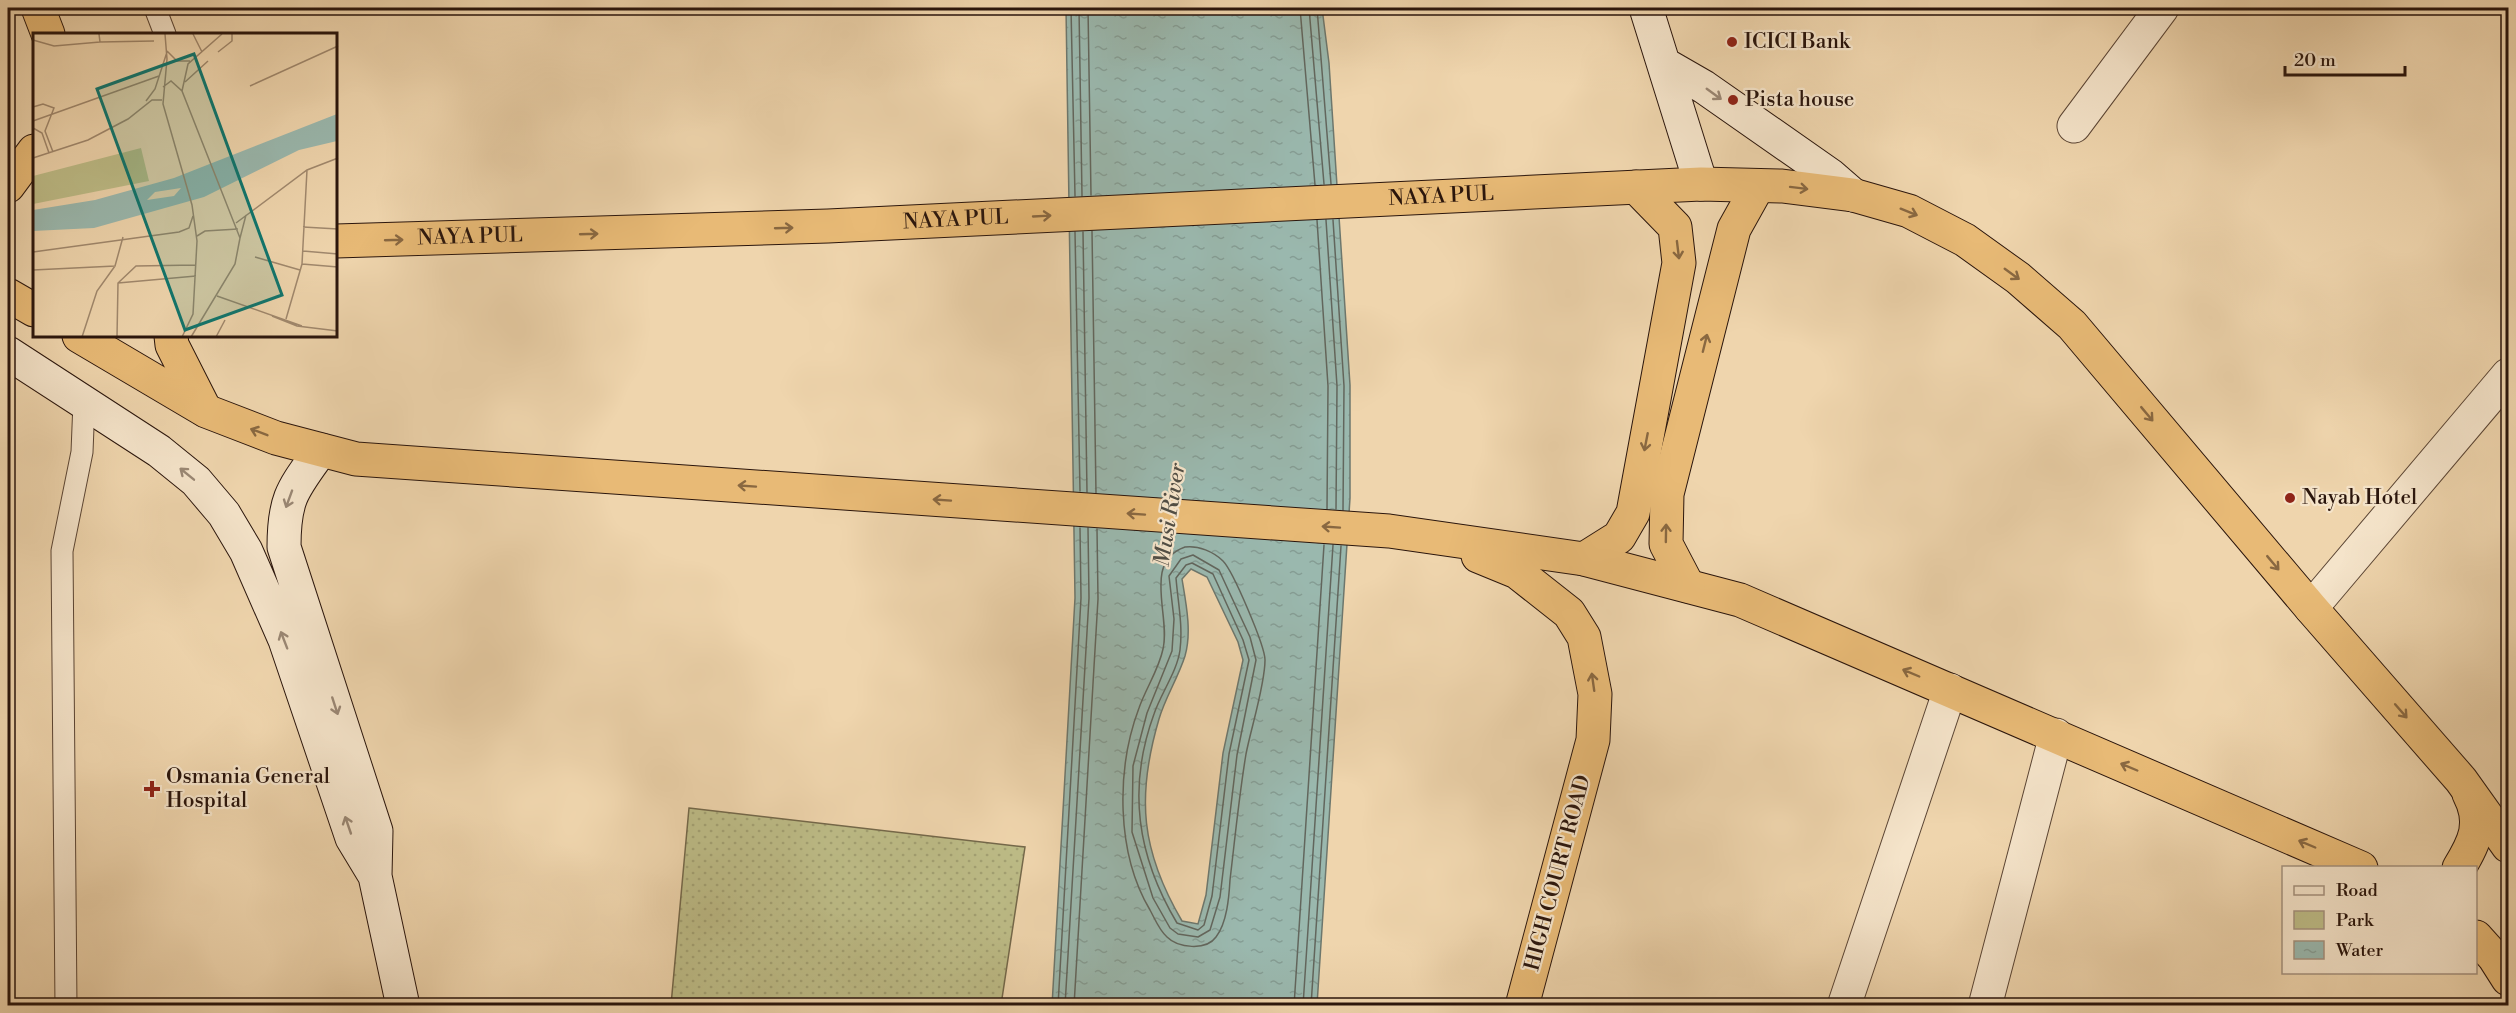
<svg xmlns="http://www.w3.org/2000/svg" width="2516" height="1013" font-family="'Libre Bodoni',serif">
  <style>
    .green { fill: url(#green-dots); stroke: #74684a; stroke-width: 1.5 }
    .water { fill: url(#water-ripples); stroke: #6d776d; stroke-width: 1.5; fill-rule: evenodd }
    .lines { fill: none; stroke-linecap: round; stroke-linejoin: round }
    .shore { stroke: #62665d; stroke-width: 1.5 }
    .service-casing { stroke: #5b4534; stroke-width: 23 }
    .minor-casing { stroke: #5b4534; stroke-width: 35 }
    .tertiary-casing { stroke: #5b4534; stroke-width: 35 }
    .secondary-casing { stroke: #2a150c; stroke-width: 35 }
    .trunk-casing { stroke: #2a150c; stroke-width: 35 }
    .service { stroke: #f5e4ca; stroke-width: 21 }
    .minor { stroke: #f5e4ca; stroke-width: 33 }
    .tertiary { stroke: #f5e4ca; stroke-width: 33 }
    .secondary { stroke: #f5e4ca; stroke-width: 33 }
    .trunk { stroke: #e8ba76; stroke-width: 33 }
    .oneway { stroke: #9a8774 }
    .oneway2 { stroke: #896841 }
    .poi-dot { fill: #8f2418; stroke: #f5e4ca; stroke-width: 2 }
    .labels { text-anchor: middle; dominant-baseline: central; stroke-width: 4.5; stroke-linejoin: round; paint-order: stroke }
    .poi-label { font-size: 21px; fill: #2a150c; stroke: #f5e4ca; text-anchor: start }
    .street-label { font-size: 21px; fill: #2a150c; stroke: #f5e4ca }
    .water-label { font-size: 22px; font-style: italic; fill: #514e45; stroke: #f5e4ca }
    .inset-road { fill: none; stroke: #a0886d; stroke-width: 1.5 }
    .view { fill: #0f766e; fill-opacity: 0.15; stroke: #0f766e; stroke-width: 3 }
    .inset-edge { fill: none; stroke: #2a150c; stroke-width: 3 }
  </style>
  <defs>
    <pattern id="green-dots" width="8" height="8" patternUnits="userSpaceOnUse" patternTransform="scale(1.5)"><rect width="8" height="8" fill="#bdbc87"/><path d="M2 2h.1M6 6h.1" fill="none" stroke="#a3a173" stroke-width="1.8" stroke-linecap="round"/></pattern>
    <pattern id="water-ripples" width="26" height="14" patternUnits="userSpaceOnUse" patternTransform="scale(1.5)"><rect width="26" height="14" fill="#9ab8ae"/><path d="M2 4q2-2 4 0t4 0M15 11q2-2 4 0t4 0" fill="none" stroke="#859d94"/></pattern>
  </defs>
  <rect width="100%" height="100%" fill="#efd5ad"/>
  <filter id="stains"><feTurbulence type="fractalNoise" baseFrequency=".00333" numOctaves="4"/><feColorMatrix values="0 0 0 0 .2 0 0 0 0 .09 0 0 0 0 .02 0 0 0 .5 -.17"/></filter>
  <radialGradient id="worn" r=".72"><stop offset=".6" stop-color="#630" stop-opacity="0"/><stop offset="1" stop-color="#630" stop-opacity=".3"/></radialGradient>
  <path class="green" d="M 689,808 L 1025,847 L 1001,1005 L 671,1005 Z"/>
  <path class="water" d="M 1066,8 L 1322,8 L 1329,63 L 1350,385 L 1350,498 L 1317,1005 L 1052,1006 L 1075,598 ZM 1191,569 L 1207,577 L 1238,642 L 1243,660 L 1223,753 L 1206,895 L 1198,924 L 1182,921 C 1141,851 1136,797 1159,719 C 1165,698 1178,678 1185,656 C 1192,632 1186,603 1182,579 Z"/>
  <g class="lines">
    <path class="shore" d="M 1071,8 L 1075,196
      M 1079,8 L 1082,196
      M 1088,8 L 1091,195
      M 1300,8 L 1315,185
      M 1309,8 L 1324,184
      M 1317,8 L 1331,184
      M 1317,220 L 1328,386 L 1327,509
      M 1326,220 L 1337,386 L 1336,509
      M 1333,220 L 1344,386 L 1343,510
      M 1092,231 L 1096,493
      M 1075,232 L 1080,491
      M 1083,232 L 1087,492
      M 1185,547 C 1198,545 1214,552 1223,561 C 1233,571 1265,646 1265,660 C 1265,685 1251,728 1246,754 C 1239,796 1235,838 1230,880 C 1229,897 1227,923 1216,937 C 1206,951 1178,948 1167,937 C 1159,930 1155,919 1150,910 C 1116,853 1116,769 1139,708 C 1146,688 1159,669 1163,649 C 1171,616 1142,562 1185,547 Z
      M 1193,555 L 1219,570 L 1250,637 L 1256,660 L 1237,755 L 1220,897 L 1210,930 L 1198,937 L 1178,934 L 1170,928 L 1153,898 L 1132,832 L 1133,766 L 1147,713 L 1172,651 L 1174,619 L 1169,576 L 1181,559 Z
      M 1192,563 L 1213,574 L 1243,640 L 1249,660 L 1229,754 L 1212,896 L 1204,925 L 1198,930 L 1177,923 C 1137,856 1127,788 1154,714 C 1161,693 1177,672 1180,650 C 1183,625 1178,603 1176,578 L 1186,565 Z
      M 1058,1006 L 1081,598 L 1080,528
      M 1065,1006 L 1089,598 L 1088,528
      M 1074,1006 L 1098,599 L 1097,529
      M 1294,1006 L 1324,545
      M 1303,1006 L 1333,545
      M 1311,1006 L 1341,546"/>
    <defs>
      <path id="service" d="M 155,8 L 165,34
        M 66,1006 L 62,551 L 82,452 L 84,402"/>
      <path id="minor" d="M 2074,126 L 2162,8
        M 1844,1006 L 1950,690
        M 1985,1006 L 2056,735"/>
      <path id="tertiary" d="M 2311,608 L 2508,375"/>
      <path id="secondary" d="M 1646,8 L 1701,184
        M 1664,64 L 1704,87 L 1830,175 L 1853,195
        M 8,353 L 159,451 L 196,481 L 224,514 L 246,551 L 285,640 L 352,838 L 375,876
        M 321,450 C 293,489 284,497 284,547 L 376,831 L 375,876 L 403,1006"/>
      <g id="trunk">
        <path d="M 38,8 L 48,34"/>
        <path d="M 8,186 L 34,151"/>
        <path id="s1" d="M 336,241 L 828,226 L 1701,184 L 1782,186 L 1853,195 L 1909,211 L 1965,240 L 2018,278 L 2072,325 L 2311,608 L 2461,780 L 2508,846"/>
        <path d="M 8,295 L 34,310"/>
        <path d="M 79,336 L 206,411 L 276,438 L 356,459 L 1389,531 L 1584,559 L 1740,600 L 2361,868"/>
        <path d="M 171,336 L 172,345 L 205,410"/>
        <path d="M 1478,556 L 1517,572 L 1569,613 L 1584,637 L 1595,694 L 1593,740 L 1522,1006"/>
        <path d="M 1584,559 L 1619,537 L 1633,513 L 1679,263 L 1675,227 L 1636,187"/>
        <path d="M 1688,586 L 1666,544 L 1667,494 L 1734,229 L 1758,186"/>
        <path d="M 2459,868 C 2475,842 2484,823 2469,794"/>
        <path d="M 2476,937 L 2494,957 L 2508,979"/>
      </g>
    </defs>
    <use href="#service" class="service-casing"/>
    <use href="#minor" class="minor-casing"/>
    <use href="#tertiary" class="tertiary-casing"/>
    <use href="#secondary" class="secondary-casing"/>
    <use href="#trunk" class="trunk-casing"/>
    <use href="#service" class="service"/>
    <use href="#minor" class="minor"/>
    <use href="#tertiary" class="tertiary"/>
    <use href="#secondary" class="secondary"/>
    <use href="#trunk" class="trunk"/>
  </g>
  <defs><path id="oneway-shaft" d="M-6 0H5M1.5-3L5.5 0L1.5 3" fill="none" stroke-width="1.6" stroke-linecap="round" stroke-linejoin="round" transform="scale(1.5)"/></defs>
  <g class="oneway">
    <use href="#oneway-shaft" transform="translate(1714 94) rotate(36)"/>
    <use href="#oneway-shaft" transform="translate(187 474) rotate(-141)"/>
    <use href="#oneway-shaft" transform="translate(289 499) rotate(110)"/>
    <use href="#oneway-shaft" transform="translate(284 640) rotate(-111)"/>
    <use href="#oneway-shaft" transform="translate(335 706) rotate(72)"/>
    <use href="#oneway-shaft" transform="translate(348 825) rotate(-109)"/>
  </g>
  <g class="oneway2">
    <use href="#oneway-shaft" transform="translate(1799 188) rotate(7)"/>
    <use href="#oneway-shaft" transform="translate(1909 212) rotate(22)"/>
    <use href="#oneway-shaft" transform="translate(1042 216) rotate(-3)"/>
    <use href="#oneway-shaft" transform="translate(784 228) rotate(-2)"/>
    <use href="#oneway-shaft" transform="translate(589 234) rotate(-2)"/>
    <use href="#oneway-shaft" transform="translate(394 240) rotate(-2)"/>
    <use href="#oneway-shaft" transform="translate(1678 250) rotate(83)"/>
    <use href="#oneway-shaft" transform="translate(2012 274) rotate(36)"/>
    <use href="#oneway-shaft" transform="translate(1705 343) rotate(-76)"/>
    <use href="#oneway-shaft" transform="translate(2147 414) rotate(50)"/>
    <use href="#oneway-shaft" transform="translate(259 432) rotate(-159)"/>
    <use href="#oneway-shaft" transform="translate(1646 442) rotate(101)"/>
    <use href="#oneway-shaft" transform="translate(747 486) rotate(-176)"/>
    <use href="#oneway-shaft" transform="translate(942 500) rotate(-176)"/>
    <use href="#oneway-shaft" transform="translate(1136 514) rotate(-176)"/>
    <use href="#oneway-shaft" transform="translate(1331 527) rotate(-176)"/>
    <use href="#oneway-shaft" transform="translate(1666 533) rotate(-89)"/>
    <use href="#oneway-shaft" transform="translate(2273 563) rotate(50)"/>
    <use href="#oneway-shaft" transform="translate(1911 673) rotate(-157)"/>
    <use href="#oneway-shaft" transform="translate(1593 682) rotate(-98)"/>
    <use href="#oneway-shaft" transform="translate(2401 711) rotate(49)"/>
    <use href="#oneway-shaft" transform="translate(2129 767) rotate(-157)"/>
    <use href="#oneway-shaft" transform="translate(2307 844) rotate(-157)"/>
  </g>
  <g class="poi-dot">
    <circle cx="1732" cy="42" r="6"/>
    <circle cx="1733" cy="100" r="6"/>
    <circle cx="2290" cy="498" r="6"/>
    <path d="M149 780h6v6h6v6h-6v6h-6v-6h-6v-6h6z"/>
  </g>
  <g class="labels">
    <g class="poi-label">
      <text x="1744" y="42">ICICI Bank</text>
      <text x="1745" y="100">Pista house</text>
      <text x="2302" y="498">Nayab Hotel</text>
      <text x="166" y="777">Osmania General<tspan x="166" dy="24">Hospital</tspan></text>
    </g>
    <g class="street-label">
      <text stroke="none"><textPath href="#s1" startOffset="1106">NAYA PUL</textPath></text>
      <text stroke="none"><textPath href="#s1" startOffset="620">NAYA PUL</textPath></text>
      <text stroke="none"><textPath href="#s1" startOffset="134">NAYA PUL</textPath></text>
      <text transform="translate(1558 873) rotate(-75)">HIGH COURT ROAD</text>
    </g>
    <g class="water-label">
      <text transform="translate(1170 515) rotate(-81)">Musi River</text>
    </g>
  </g>
  <g transform="translate(33 33)">
    <rect width="304" height="304" fill="#efd5ad"/>
    <path d="M 108,115 L 116,148 L 0,171 L 0,143 Z" fill="#bdbc87"/>
    <path d="M 304,81 L 304,108 L 266,117 L 171,164 L 61,195 L 0,198 L 0,177 L 62,167 L 141,145 ZM 148,155 L 141,163 L 114,167 L 122,159 Z" fill="#9ab8ae" fill-rule="evenodd"/>
    <path class="inset-road" d="M 66,1 L 67,9 L 121,8M 132,1 L 134,26 L 130,71 L 159,172 L 164,208 L 160,281 L 149,304M 160,1 L 169,19M 0,7 L 21,13 L 67,9M 134,18 L 144,28 L 157,28M 185,19 L 199,8 L 199,1M 152,49 L 175,28M 217,53 L 305,13M 130,54 L 138,48 L 149,58 L 207,205 L 202,231 L 158,304M 149,58 L 155,31 L 189,1M 113,68 L 122,56 L 134,19M 0,74 L 10,71 L 21,75 L 12,98 L 20,119M 0,88 L 126,43M 0,95 L 9,100 L 16,120M 0,125 L 55,107 L 95,86 L 119,67 L 129,67M 203,190 L 274,137 L 305,125M 270,194 L 305,196M 164,203 L 172,198 L 205,196M 207,205 L 213,182M 270,218 L 305,221M 0,219 L 146,199 L 156,195 L 160,183M 222,224 L 267,237M 269,231 L 305,234M 0,237 L 82,233 L 90,204M 85,250 L 163,243M 184,263 L 269,293M 239,283 L 264,293 L 305,298M 253,286 L 269,231 L 274,137M 49,304 L 64,258 L 82,233M 84,304 L 85,250 L 103,233 L 163,232M 183,304 L 192,287"/>
    <path class="view" d="M 161,21 L 249,262 L 152,297 L 64,56 Z"/>
    <rect width="304" height="304" class="inset-edge"/>
  </g>
  <rect width="2516" height="1013" fill="none" stroke="#efd5ad" stroke-width="30"/>
  <rect x="9" y="9" width="2498" height="995" fill="none" stroke="#2a150c" stroke-width="3"/>
  <rect x="15" y="15" width="2486" height="983" fill="none" stroke="#2a150c" stroke-width="1.5"/>
  <rect x="2282" y="866" width="195" height="108" fill="#f5e4ca" stroke="#a4917e" stroke-width="1.5"/>
  <rect x="2294" y="886" width="30" height="9" fill="#f5e4ca" stroke="#a4917e" stroke-width="1.5"/>
  <text x="2336" y="896" font-size="18" fill="#2a150c">Road</text>
  <rect x="2294" y="911" width="30" height="18" fill="#bdbc87" stroke="#a4917e" stroke-width="1.5"/>
  <text x="2336" y="926" font-size="18" fill="#2a150c">Park</text>
  <rect x="2294" y="941" width="30" height="18" fill="url(#water-ripples)" stroke="#a4917e" stroke-width="1.5"/>
  <text x="2336" y="956" font-size="18" fill="#2a150c">Water</text>
  <path d="M2285 66v9h120v-9" fill="none" stroke="#2a150c" stroke-width="3"/>
  <text x="2294" y="66" font-size="18" fill="#2a150c" stroke="#f5e4ca" stroke-width="4.5" paint-order="stroke">20 m</text>
  <rect width="100%" height="100%" filter="url(#stains)"/>
  <rect width="100%" height="100%" fill="url(#worn)"/>
</svg>
